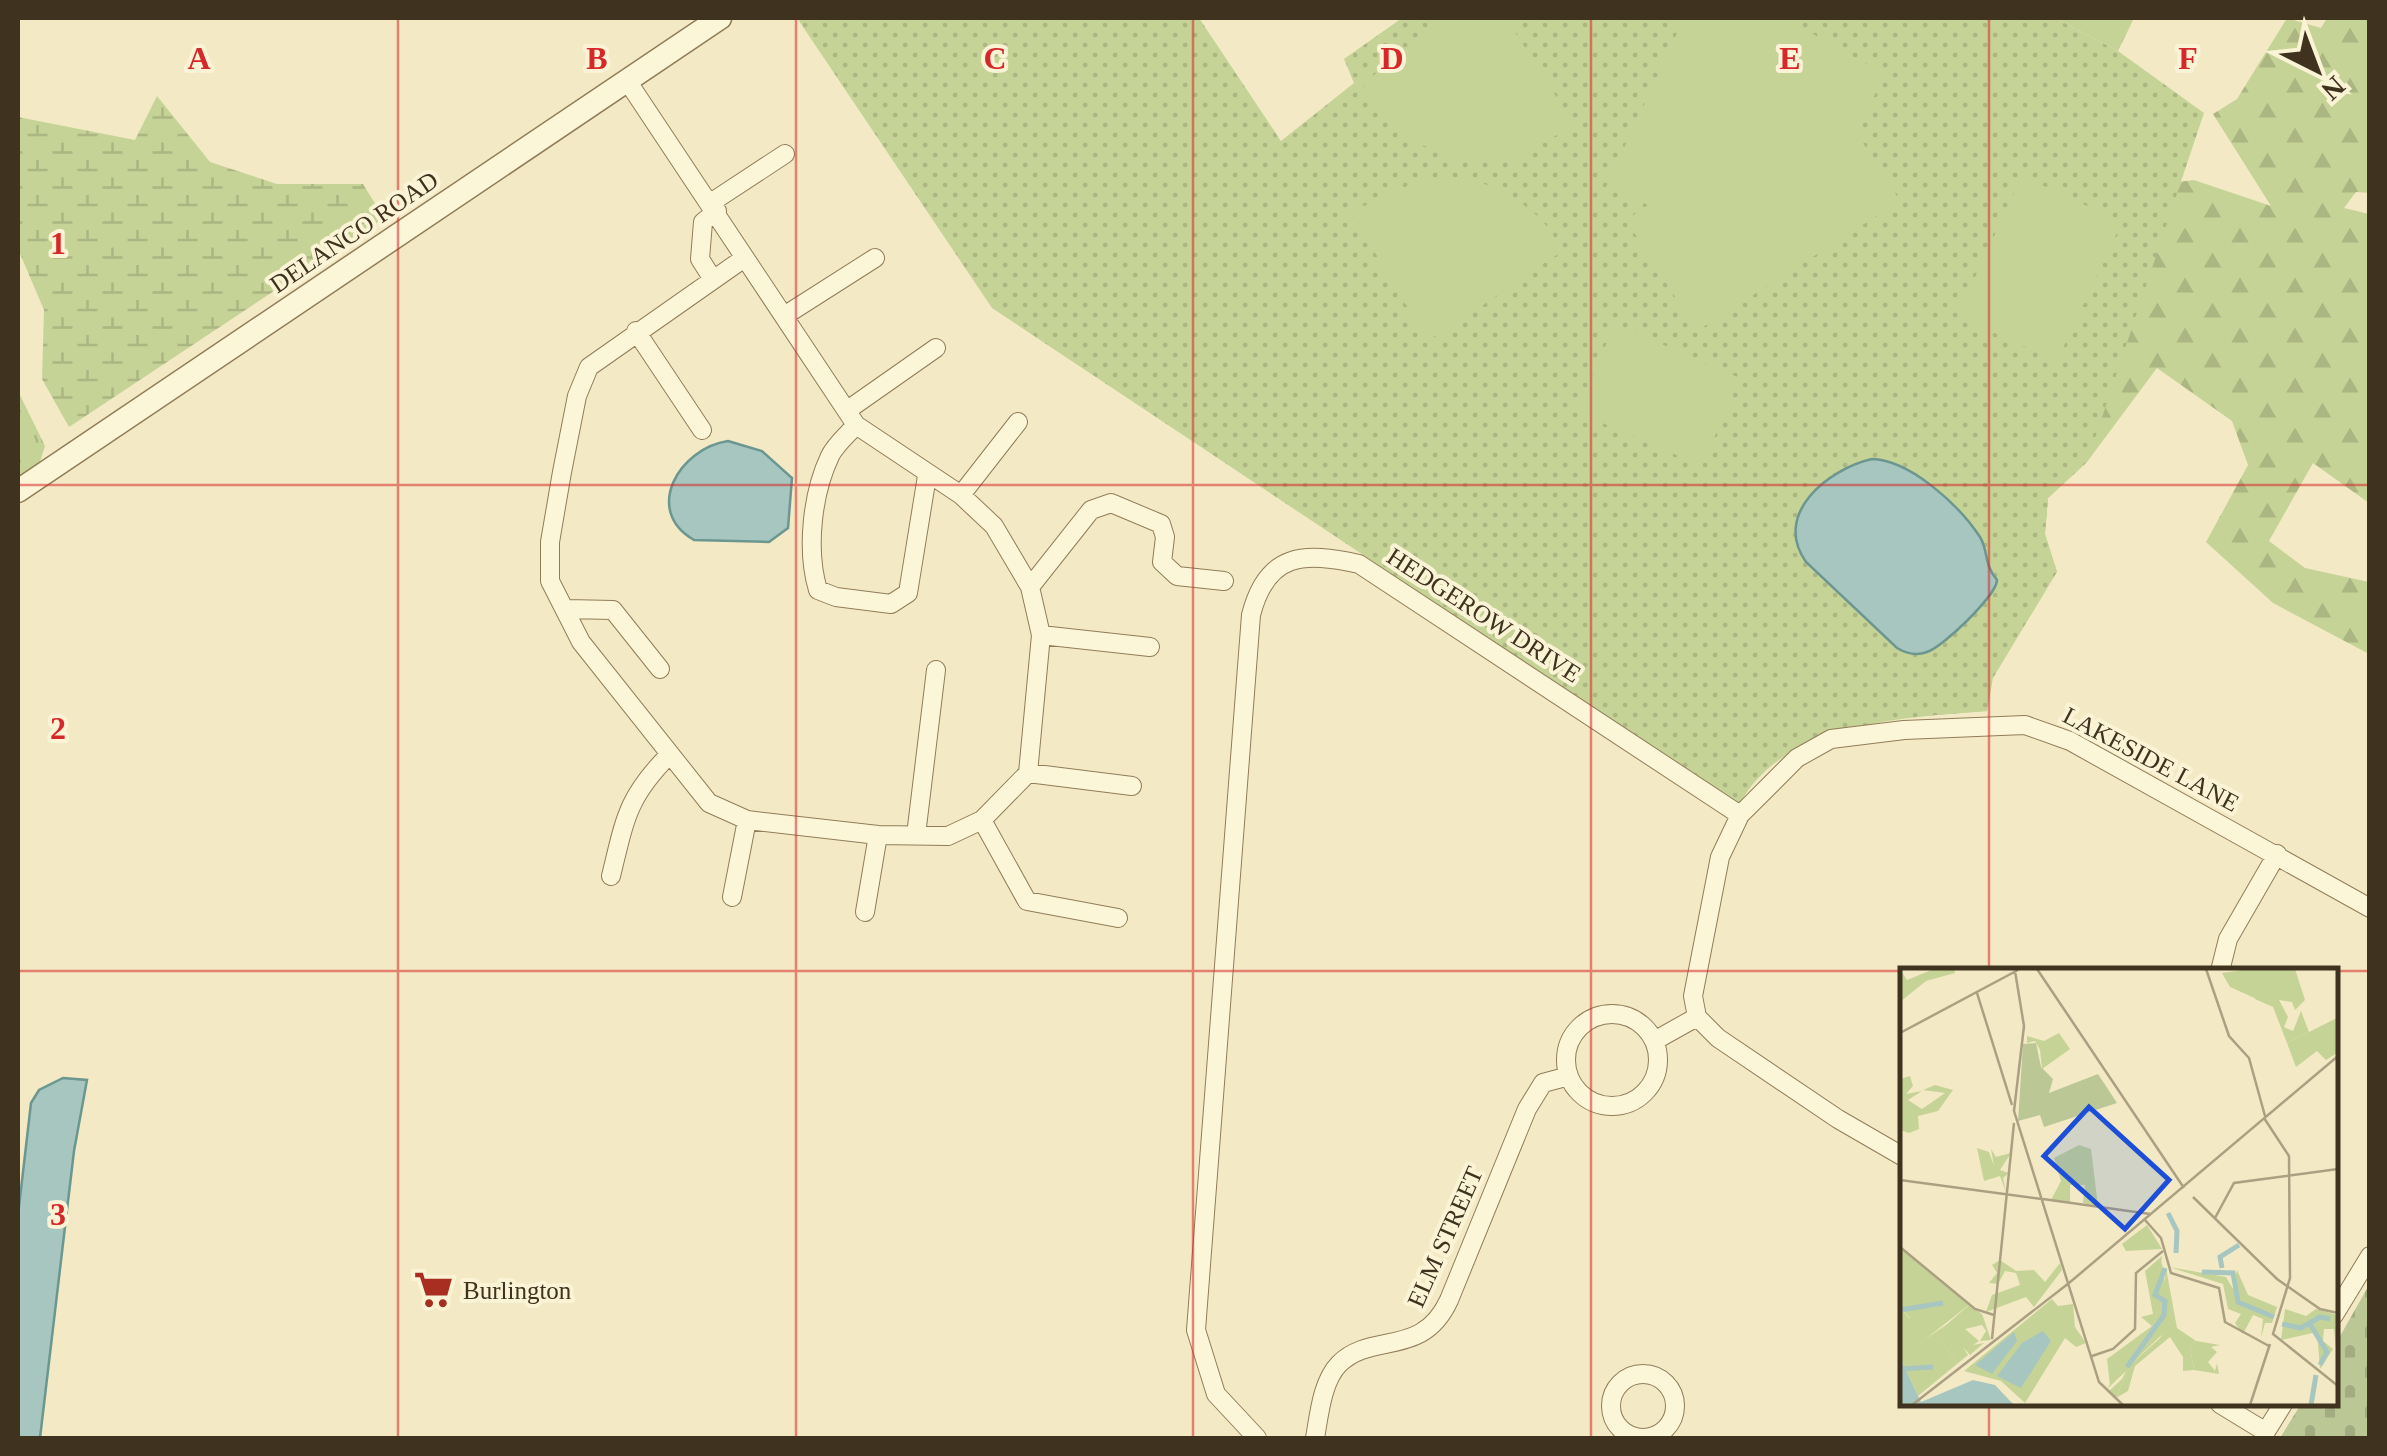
<svg xmlns="http://www.w3.org/2000/svg" width="2387" height="1456" font-family="Georgia,serif">
  <style>
    .grass { fill: url(#grass-tufts) }
    .forest { fill: url(#forest-firs) }
    .wetland { fill: url(#wetland-marsh) }
    .cemetery { fill: url(#cemetery-stones) }
    .park { fill: url(#park-dots) }
    .pitch { fill: #c6d397 }
    .water { fill: #a7c6c0; stroke: #6c9690; stroke-width: 2.5 }
    .lines { fill: none; stroke-linecap: round; stroke-linejoin: round }
    .minor-casing { stroke: #917c58; stroke-width: 20 }
    .tertiary-casing { stroke: #917c58; stroke-width: 25 }
    .minor { stroke: #fcf6d9; stroke-width: 18 }
    .tertiary { stroke: #fcf6d9; stroke-width: 22 }
    .grid { fill: none; stroke: #d62828; stroke-width: 2.5; stroke-opacity: 0.55 }
    .labels { text-anchor: middle; dominant-baseline: central; stroke-width: 8; stroke-linejoin: round; paint-order: stroke }
    .street-label { font-size: 25px; fill: #3f321e; stroke: #faf3d5 }
    .poi-label { font-size: 25px; fill: #3f321e; stroke: #faf3d5; text-anchor: start }
    .inset-river { fill: none; stroke: #a7c6c0; stroke-width: 5 }
    .inset-road { fill: none; stroke: #aba082; stroke-width: 2.5 }
    .view { fill: #1d4ed8; fill-opacity: 0.15; stroke: #1d4ed8; stroke-width: 5 }
    .inset-edge { fill: none; stroke: #3f321e; stroke-width: 5 }
    .grid-label { font-size: 32px; text-anchor: middle; font-weight: bold; fill: #d62828; stroke: #faf3d5; stroke-width: 8; stroke-linejoin: round; paint-order: stroke }
  </style>
  <defs>
    <pattern id="grass-tufts" width="24" height="20" patternUnits="userSpaceOnUse" patternTransform="scale(2.5)"><rect width="24" height="20" fill="#c6d397"/><path d="M3 7l-1-3M5 7V3M7 7l1-3M15 17l-1-3M17 17v-4M19 17l1-3" fill="none" stroke="#abb682"/></pattern>
    <pattern id="forest-firs" width="22" height="20" patternUnits="userSpaceOnUse" patternTransform="scale(2.5)"><rect width="22" height="20" fill="#c6d397"/><path d="M5 1l3.5 6h-7zM16 11l3.5 6h-7z" fill="#abb682"/></pattern>
    <pattern id="wetland-marsh" width="20" height="14" patternUnits="userSpaceOnUse" patternTransform="scale(2.5)"><rect width="20" height="14" fill="#c6d397"/><path d="M1 5h8M5 5V1M11 12h8M15 12V8" fill="none" stroke="#abb682"/></pattern>
    <pattern id="cemetery-stones" width="16" height="16" patternUnits="userSpaceOnUse" patternTransform="scale(2.5)"><rect width="16" height="16" fill="#bcc796"/><path d="M2 7V4a2 2 0 0 1 4 0v3zM10 15v-3a2 2 0 0 1 4 0v3z" fill="#a3ab81"/></pattern>
    <pattern id="park-dots" width="8" height="8" patternUnits="userSpaceOnUse" patternTransform="scale(2.5)"><rect width="8" height="8" fill="#c6d397"/><path d="M2 2h.1M6 6h.1" fill="none" stroke="#abb682" stroke-width="1.8" stroke-linecap="round"/></pattern>
  </defs>
  <rect width="100%" height="100%" fill="#f3eac5"/>
  <path class="grass" d="M 18,391 L 45,446 L 39,465 L 18,479 Z"/>
  <path class="forest" d="M 2055,18 L 2134,18 L 2118,51 Z
    M 2287,18 L 2321,28 L 2327,18 L 2369,18 L 2369,193 L 2356,192 L 2344,208 L 2369,214 L 2369,503 L 2313,463 L 2269,541 L 2305,568 L 2369,582 L 2369,654 L 2273,603 L 2206,542 L 2248,465 L 2232,421 L 2157,368 L 2087,462 L 2048,498 L 2045,534 L 2057,572 L 1951,654 L 1987,711 L 1898,718 L 1822,736 L 2162,184 L 2194,180 L 2271,206 L 2213,114 L 2237,99 Z"/>
  <path class="wetland" d="M 157,96 L 210,162 L 277,184 L 363,184 L 384,218 L 69,427 L 42,379 L 44,310 L 18,249 L 18,117 L 135,140 Z"/>
  <path class="cemetery" d="M 2369,1285 L 2369,1438 L 2280,1438 L 2301,1404 L 2334,1404 L 2335,1345 Z"/>
  <path class="park" d="M 797,18 L 1199,18 L 1281,141 L 1354,83 L 1344,59 L 1402,18 L 2055,18 L 2118,51 L 2204,113 L 2087,462 L 2048,498 L 2045,534 L 2057,572 L 1993,678 L 1987,711 C 1903,718 1784,721 1739,805 L 992,308 Z"/>
  <path class="pitch" d="M 1450,18 L 1506,18 L 1574,125 L 1516,159 L 1459,161 L 1411,140 L 1362,84 Z
    M 1684,18 L 1784,18 L 1885,74 L 1856,132 L 1900,201 L 1697,331 L 1626,220 L 1648,205 L 1606,187 Z
    M 2022,176 L 2122,222 L 2057,361 L 1957,316 Z
    M 1471,178 C 1508,194 1547,211 1561,252 L 1436,337 L 1421,330 L 1351,212 L 1422,179 Z
    M 1615,324 L 1740,378 L 1702,466 L 1577,412 Z"/>
  <path class="water" d="M 728,441 L 762,451 L 792,478 L 788,528 L 769,542 L 694,540 C 642,510 680,448 728,441 Z
    M 1872,459 C 1910,460 1959,505 1980,537 C 1989,552 1983,563 1997,580 C 1997,595 1943,647 1927,652 C 1916,656 1907,654 1897,648 L 1806,562 C 1772,514 1828,469 1872,459 Z
    M 63,1078 L 87,1080 L 74,1151 L 40,1438 L 18,1438 L 18,1215 L 31,1103 L 39,1090 Z"/>
  <g class="lines">
    <defs>
      <path id="minor" d="M 628,82 L 856,425 L 961,495 L 994,526 L 1030,587 L 1041,635 L 1028,773 L 982,820 L 948,836 L 878,835 L 747,820 L 709,803 L 581,642 L 550,581 L 550,542 L 562,472 L 577,396 L 589,367 L 743,259
        M 712,202 L 785,154
        M 712,278 L 700,259 L 703,222 L 717,211
        M 784,316 L 875,258
        M 636,331 L 702,430
        M 849,409 L 936,348
        M 856,425 C 847,435 835,445 830,456 C 812,494 806,550 818,590 L 836,597 L 891,604 L 908,593 L 927,476
        M 961,495 L 1018,422
        M 1030,587 L 1091,510 L 1111,503 L 1161,524 L 1165,537 L 1162,562 L 1177,576 L 1224,581
        M 567,609 L 613,610 L 660,669
        M 1041,635 L 1150,647
        M 1028,773 L 1132,786
        M 982,820 L 1027,901 L 1118,918
        M 916,835 L 936,670
        M 611,876 C 625,819 627,797 670,754
        M 732,897 L 747,820
        M 865,912 L 878,835
        M 2220,971 L 2228,939 L 2277,854
        M1566 1060a46 46 0 1 1 92 0a46 46 0 1 1-92 0Z
        M 1654,1041 L 1697,1017
        M 1902,1156 L 1838,1119 L 1718,1038 L 1697,1017 L 1693,996 L 1720,857 L 1740,815 L 1797,758 L 1831,739 L 1904,730 L 2025,725 L 2070,741 L 2370,908
        M 2334,1315 L 2370,1256
        M1611 1406a32 32 0 1 1 64 0a32 32 0 1 1-64 0Z
        M 2220,1404 L 2266,1432
        M 1257,1438 L 1216,1394 L 1196,1330 L 1251,615 C 1267,552 1304,552 1359,564 L 1740,815
        M 1315,1438 C 1319,1416 1322,1381 1339,1364 C 1372,1331 1422,1359 1449,1300 L 1527,1109 L 1543,1083 L 1569,1076
        M 2262,1438 L 2283,1404"/>
      <path id="tertiary" d="M 18,491 L 720,18"/>
    </defs>
    <use href="#minor" class="minor-casing"/>
    <use href="#tertiary" class="tertiary-casing"/>
    <use href="#minor" class="minor"/>
    <use href="#tertiary" class="tertiary"/>
  </g>
  <path class="grid" d="M 398,18 L 398,1438M 796,18 L 796,1438M 1193,18 L 1193,1438M 1591,18 L 1591,1438M 1989,18 L 1989,971M 18,485 L 2370,485M 18,971 L 2370,971M 1989,1404 L 1989,1438"/>
  <defs>
    <symbol id="supermarket-bare" viewBox="-9 -9 18 18"><path d="M-6-5.5h2.5l.6 2H6L4.5 2H-2.5L-4.4-4H-6ZM-1.5 3.2a1.3 1.3 0 1 0 .1 0ZM3 3.2a1.3 1.3 0 1 0 .1 0Z" fill="#a72e20" stroke="#faf3d5" stroke-width="2.5" paint-order="stroke"/></symbol>
  </defs>
  <g fill-rule="evenodd">
    <use href="#supermarket-bare" x="406" y="1262" width="55" height="55"/>
  </g>
  <g class="labels">
    <g class="street-label">
      <text transform="translate(354 232) rotate(-34)">DELANCO ROAD</text>
      <text transform="translate(1484 615) rotate(33)">HEDGEROW DRIVE</text>
      <text transform="translate(2151 759) rotate(28)">LAKESIDE LANE</text>
      <text transform="translate(1445 1237) rotate(-66)">ELM STREET</text>
    </g>
    <g class="poi-label">
      <text x="463" y="1290">Burlington</text>
    </g>
  </g>
  <g transform="translate(1900 968)">
    <rect width="438" height="438" fill="#f3eac5"/>
    <path d="M 437,50 L 437,85 L 426,92 L 417,83 L 396,99 L 387,75 ZM 69,337 L 82,346 L 91,372 L 80,373 L 86,363 L 82,357 L 65,361 L 79,373 L 73,377 L 84,375 L 70,387 L 63,379 L 68,387 L 57,396 L 37,365 ZM 296,373 L 320,377 L 311,379 L 317,384 L 308,394 L 315,403 L 317,395 L 319,406 L 294,402 L 290,380 Z" fill="#c6d397"/>
    <path d="M 0,1 L 7,12 L 34,1 L 54,1 L 55,5 L 26,13 L 0,34 ZM 349,1 L 395,1 L 405,32 L 395,42 L 392,34 L 379,32 L 388,49 L 384,59 L 393,63 L 401,43 L 409,64 L 387,75 L 373,39 L 355,31 ZM 159,65 L 170,81 L 142,101 L 140,82 L 135,73 L 127,75 L 127,68 L 144,73 ZM 10,108 L 13,118 L 6,126 L 22,123 L 8,132 L 22,141 L 45,125 L 23,122 L 35,117 L 53,122 L 38,143 L 18,148 L 19,161 L 9,165 L 0,162 L 0,111 ZM 77,180 L 89,184 L 94,198 L 91,181 L 96,189 L 111,185 L 100,202 L 109,205 L 103,210 L 106,224 L 100,208 L 84,213 ZM 262,288 L 256,352 L 210,418 L 207,391 L 252,358 L 241,349 L 253,346 L 245,303 ZM 100,292 L 116,303 L 134,302 L 145,314 L 160,295 L 162,302 L 134,339 L 126,329 L 86,344 L 92,327 L 120,317 L 116,305 L 105,303 L 98,316 L 89,315 L 97,305 L 92,297 ZM 269,299 L 326,309 L 333,321 L 337,302 L 348,327 L 377,339 L 372,355 L 365,355 L 361,370 L 363,351 L 353,347 L 343,366 L 335,355 L 341,346 L 328,341 L 323,316 ZM 266,300 L 277,360 L 296,373 L 290,380 L 294,402 L 283,403 L 283,389 L 270,369 L 235,398 L 228,423 L 216,430 L 230,397 L 260,370 L 270,352 L 263,326 ZM 385,341 L 406,348 L 416,341 L 437,347 L 437,389 L 434,361 L 424,361 L 423,373 L 433,381 L 420,401 L 417,364 L 381,372 Z" fill="#c6d397"/>
    <path d="M 247,257 L 262,281 L 226,283 L 222,276 ZM 262,295 L 271,358 L 230,397 L 216,430 L 208,424 L 222,411 L 226,403 L 206,422 L 256,352 L 257,313 L 251,309 ZM 0,340 L 10,351 L 2,358 L 18,376 L 46,357 L 38,366 L 57,396 L 18,428 L 0,390 Z" fill="#c6d397"/>
    <path d="M 136,75 L 141,99 L 153,111 L 149,125 L 198,106 L 217,135 L 144,159 L 140,147 L 118,153 L 123,76 Z" fill="#bcc796"/>
    <path d="M 349,1 L 359,32 L 330,19 L 322,5 ZM 179,177 L 191,181 L 198,238 L 183,235 L 185,217 L 170,217 L 170,234 L 151,232 L 161,213 L 154,190 ZM 0,279 L 70,336 L 18,377 L 1,359 L 10,350 L 0,340 ZM 152,331 L 158,338 L 173,336 L 175,359 L 186,375 L 176,379 L 165,370 L 125,435 L 101,413 L 64,403 Z" fill="#c6d397"/>
    <path d="M 143,363 L 151,373 L 121,420 L 97,408 L 122,375 ZM 114,364 L 117,373 L 92,406 L 75,397 ZM 0,390 L 21,434 L 73,412 L 95,417 L 114,437 L 1,437 Z" fill="#a7c6c0"/>
    <path class="inset-river" d="M 268,245 L 277,263 L 276,285M 322,300 L 320,289 L 339,277M 302,304 L 333,305 L 338,334 L 374,349M 0,342 L 43,335M 382,356 L 401,360 L 420,349 L 430,351M 410,356 L 427,384 L 420,397M 227,399 L 264,347 L 265,333 L 255,327 L 265,300M 0,401 L 33,399M 411,437 L 416,407"/>
    <path class="inset-road" d="M 137,1 L 284,220M 306,1 L 329,68 L 349,90 L 365,148M 115,3 L 124,58 L 114,143 L 199,414 L 223,437M 77,25 L 112,137M 0,65 L 118,2M 364,150 L 389,188 L 390,310 L 373,366 L 438,418M 0,212 L 142,231M 293,229 L 377,311 L 420,341 L 438,345M 143,231 L 250,246M 315,250 L 334,215 L 438,201M 245,252 L 261,270 L 271,305 L 319,320 L 325,354 L 369,378M 0,279 L 75,341 L 94,347M 92,371 L 114,155M 192,388 L 213,381 L 235,361 L 236,305 L 263,283M 12,437 L 169,315 L 438,88M 350,437 L 370,376"/>
    <path class="view" d="M 189,139 L 269,212 L 225,261 L 144,188 Z"/>
    <rect width="438" height="438" class="inset-edge"/>
  </g>
  <g class="grid-label">
    <text x="199" y="69">A</text>
    <text x="597" y="69">B</text>
    <text x="995" y="69">C</text>
    <text x="1392" y="69">D</text>
    <text x="1790" y="69">E</text>
    <text x="2188" y="69">F</text>
    <text x="58" y="254">1</text>
    <text x="58" y="739">2</text>
    <text x="58" y="1225">3</text>
  </g>
  <rect width="2387" height="1456" fill="none" stroke="#3f321e" stroke-width="40"/>
  <g transform="translate(2317 70) rotate(138)" stroke="#faf3d5" stroke-width="8" paint-order="stroke">
  <path d="M0-8L18 38L0 25L-18 38Z" fill="#3f321e"/>
  <text y="-15" font-size="28" font-weight="bold" text-anchor="middle" fill="#3f321e">N</text>
  </g>
</svg>
